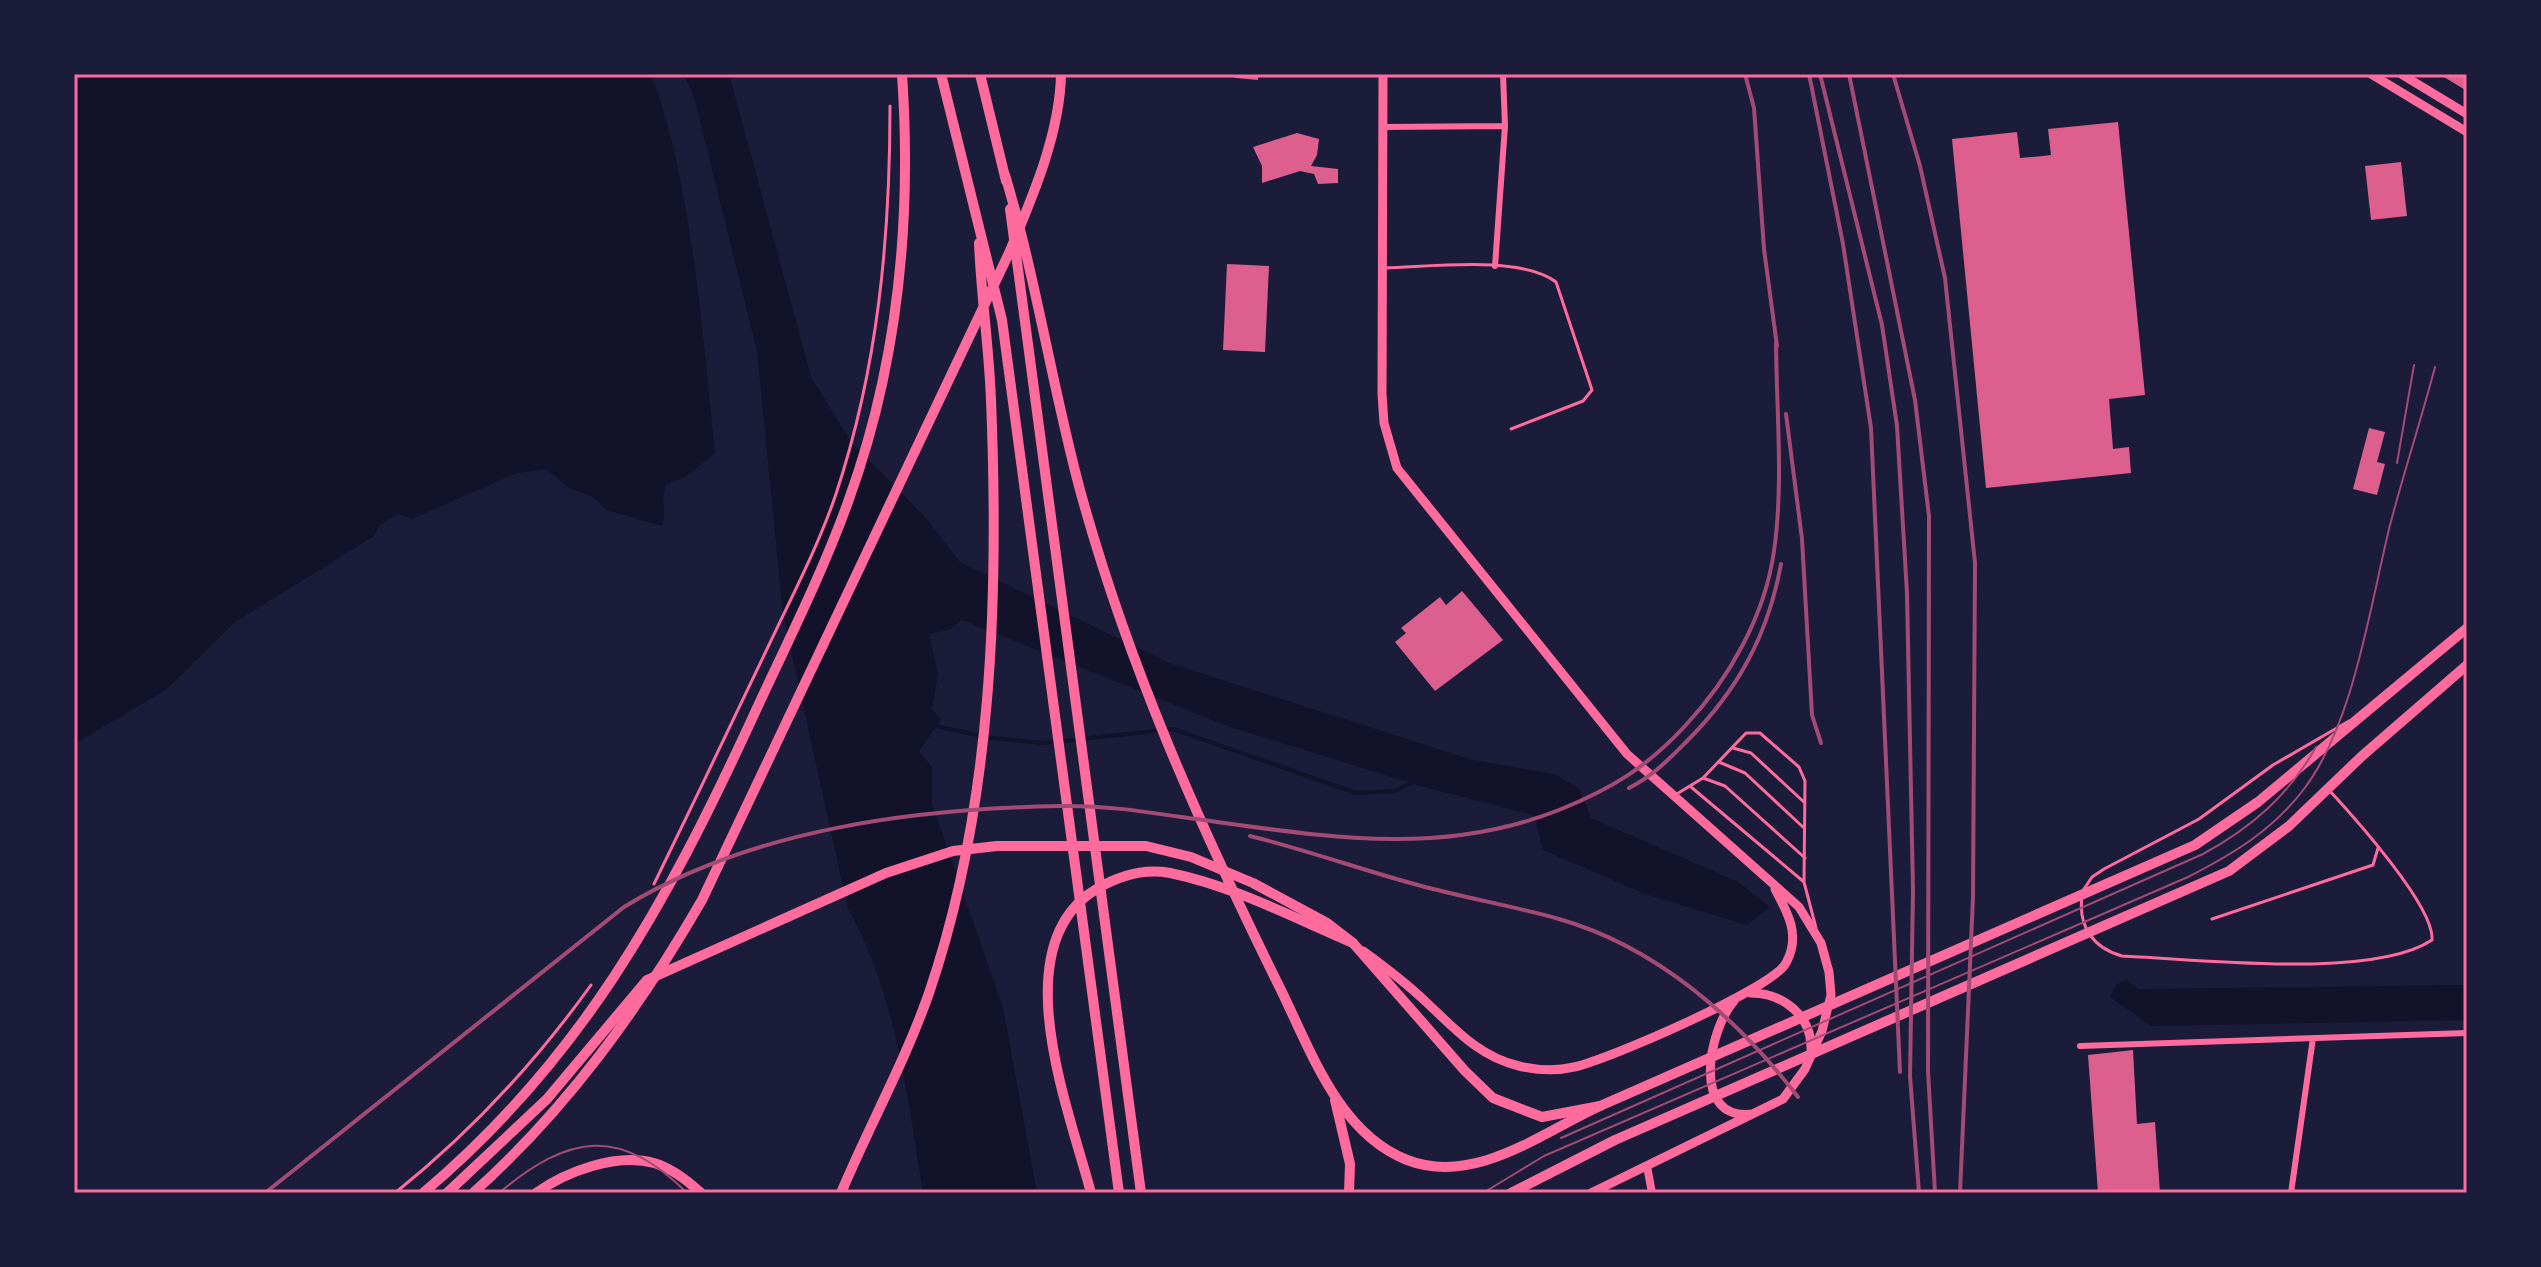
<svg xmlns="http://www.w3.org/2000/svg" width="2541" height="1267" font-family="Spectral,serif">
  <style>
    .water { fill: #12122b }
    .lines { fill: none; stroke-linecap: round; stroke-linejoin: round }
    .stream { stroke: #12122b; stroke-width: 4 }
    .building { fill: #dd5f8e }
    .path { stroke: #ff6b9d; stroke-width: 3 }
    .service { stroke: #ff6b9d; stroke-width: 3 }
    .minor { stroke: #ff6b9d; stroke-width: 6 }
    .tertiary { stroke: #ff6b9d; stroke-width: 8 }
    .secondary { stroke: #ff6b9d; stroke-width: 9 }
    .primary { stroke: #ff6b9d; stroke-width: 10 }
    .trunk { stroke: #ff6b9d; stroke-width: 10 }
    .tram { stroke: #a44b75; stroke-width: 2 }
    .rail { stroke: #a44b75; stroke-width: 4 }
    .neatline { fill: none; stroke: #ff6b9d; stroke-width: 3 }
  </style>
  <rect width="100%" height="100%" fill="#1b1b3a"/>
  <path class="water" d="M 74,74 L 651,74 C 693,186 702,333 715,453 L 687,476 L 666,485 C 660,500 667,511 662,526 L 607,510 L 591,496 L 569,488 L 546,469 L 517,473 L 412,519 L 398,514 L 379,526 L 374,536 L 234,623 L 167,689 L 74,744 Z
    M 684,74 L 729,74 L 811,377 L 852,443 L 925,517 L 960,562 L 1169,663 L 1469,759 L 1557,775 L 1579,789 L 1591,818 L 1738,882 L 1770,907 L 1747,925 L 1645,894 L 1543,850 L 1534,815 L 1424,787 L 1227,726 L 962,620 L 949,630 L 929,634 L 938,674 L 932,709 L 941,720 L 919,751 L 932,767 L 932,804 L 1003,1008 L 1037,1193 L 923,1193 C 908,1099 896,993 848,909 L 783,614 L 757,351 L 695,100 Z
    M 2126,980 L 2138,989 L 2467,985 L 2467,1020 L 2151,1026 L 2110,997 L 2116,985 Z"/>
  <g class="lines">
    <path class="stream" d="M 935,726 L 992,738 L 1044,743 L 1173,729 L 1356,793 L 1395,791 L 1414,782"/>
  </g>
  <path class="building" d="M 1225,74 L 1258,74 L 1258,80 L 1236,78 Z
    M 2439,74 L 2467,74 L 2467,91 Z
    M 2118,122 L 2145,395 L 2109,399 L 2113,449 L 2129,447 L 2131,473 L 1986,488 L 1952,139 L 2017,132 L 2020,158 L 2043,156 L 2051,155 L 2048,129 Z
    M 1297,133 L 1319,139 L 1317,155 L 1311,166 L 1338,169 L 1338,183 L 1318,184 L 1314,174 L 1300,171 L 1262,183 L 1262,166 L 1253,147 Z
    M 2401,162 L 2407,216 L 2371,220 L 2365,166 Z
    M 1227,264 L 1269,266 L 1265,352 L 1223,350 Z
    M 2369,428 L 2385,432 L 2377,462 L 2385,464 L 2377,495 L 2353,489 Z
    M 1462,591 L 1503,640 L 1435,691 L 1395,642 L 1406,633 L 1401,628 L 1440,597 L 1446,605 Z
    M 2133,1050 L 2137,1124 L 2155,1122 L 2160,1193 L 2098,1193 L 2088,1055 Z"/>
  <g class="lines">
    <path class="path" d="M 654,884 C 692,806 730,727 767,649 C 791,598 818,547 836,494 C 878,367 890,239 890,106
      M 395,1193 C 470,1133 535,1063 591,985"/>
    <path class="service" d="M 1385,268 C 1430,267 1520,255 1556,282 L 1592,390 L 1583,401 L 1511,429
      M 1733,748 L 1751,753 L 1805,803
      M 1719,762 L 1745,773 L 1804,828
      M 1703,778 L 1725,786 L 1805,858
      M 1691,787 L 1804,882
      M 1675,795 L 1703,778 L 1746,733 L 1760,733 L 1799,767 L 1805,781 L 1804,882 L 1816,928
      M 2084,889 L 2092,877 L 2104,869 L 2199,819 L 2273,765 L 2349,721
      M 2082,897 C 2078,926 2093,948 2122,956 C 2196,959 2372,980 2432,940 C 2435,907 2353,816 2329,790
      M 2212,919 L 2373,865 L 2378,848"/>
    <path class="minor" d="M 1383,127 L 1505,126
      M 1495,266 L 1505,126 L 1503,74
      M 2080,1046 L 2467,1033
      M 2291,1193 L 2313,1038"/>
    <path class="tertiary" d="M 1647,1166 L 1652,1193"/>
    <path class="secondary" d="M 1383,74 L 1382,394 L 1384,423 L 1397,468 L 1627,754 L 1799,907 L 1821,943 L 1829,972 L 1831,995 L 1822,1031 L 1805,1069 L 1783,1099 L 1591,1193
      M 2371,74 L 2467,132
      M 2401,74 L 2467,114
      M 1363,951 C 1385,967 1406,983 1425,1001 C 1454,1028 1479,1057 1519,1066 C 1536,1070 1557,1071 1574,1067 C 1607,1060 1772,989 1786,963 C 1801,936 1788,913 1775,889
      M 1751,993 C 1783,993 1812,1016 1811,1049
      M 1734,1001 C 1709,1029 1690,1121 1752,1114"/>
    <path class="primary" d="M 447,1193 L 547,1099 L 647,980 L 886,873 L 953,851 L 997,846 L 1146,846 L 1191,857 L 1253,883 L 1327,923 L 1353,943 L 1465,1071 L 1493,1098 L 1542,1117 L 1600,1106 L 2195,845 L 2258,802 L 2467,628
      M 536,1193 C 567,1171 616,1153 654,1163 C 672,1168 688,1181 701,1193
      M 1511,1193 L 1615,1140 L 2229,871 L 2289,826 L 2362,756 L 2467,665"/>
    <path class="trunk" d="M 941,74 L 1002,320 L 1119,1193
      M 980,74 L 1006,181
      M 1005,175 C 1036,278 1052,386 1080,490 C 1127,662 1198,822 1277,982 C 1309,1045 1336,1132 1407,1160 C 1475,1186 1541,1133 1600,1106
      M 1010,209 L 1141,1193
      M 1335,1100 L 1350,1164 L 1349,1193
      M 423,1193 C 581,1060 666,905 751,721 C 784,649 821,577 848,502 C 898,365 912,219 902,74
      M 473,1193 C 567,1109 639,1009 702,900 L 1009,253 C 1032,198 1060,134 1061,74
      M 841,1193 C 869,1126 905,1062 929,993 C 993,806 999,596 991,400 C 989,347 981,295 979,243
      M 1091,1193 C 1070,1112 1003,947 1095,890 C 1118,876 1142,868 1170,873 C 1234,886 1294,918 1353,943"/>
    <path class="tram" d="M 2397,463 L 2414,365
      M 1561,1138 L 2203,854 C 2251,828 2289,795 2316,747
      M 499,1193 C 568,1135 620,1125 687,1193
      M 1483,1193 L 1544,1156 L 2188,877 C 2233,854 2273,830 2304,789 C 2354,723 2370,606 2390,525 C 2404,472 2421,420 2435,367"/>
    <path class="rail" d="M 1745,74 L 1754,108 L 1764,249 L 1777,346
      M 1809,74 L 1843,244 L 1871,428 L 1900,1072
      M 1820,74 L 1882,325 L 1897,426 L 1907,593 L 1913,891 L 1910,1076 L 1919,1193
      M 1849,74 L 1915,400 L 1929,516 L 1928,1071 L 1935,1193
      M 1893,74 L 1920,166 L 1945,278 L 1975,563 L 1973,897 L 1960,1193
      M 1786,414 L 1802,539 L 1812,715 L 1821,743
      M 1629,788 C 1653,776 1668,760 1687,741 C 1738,690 1768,635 1781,564
      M 1250,836 C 1307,850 1362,870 1418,885 C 1465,898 1513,906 1559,919 C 1657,947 1737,1018 1798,1097
      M 265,1193 L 624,907 C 752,829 912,809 1059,806 C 1100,805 1141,811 1181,817 C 1311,834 1433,860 1559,810 C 1611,789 1646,768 1685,726 C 1729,679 1765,616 1774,551 C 1784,482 1776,407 1776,337"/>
  </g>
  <rect width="2541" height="1267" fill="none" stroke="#1b1b3a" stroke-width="152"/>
  <rect x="76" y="76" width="2389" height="1115" class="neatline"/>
</svg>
